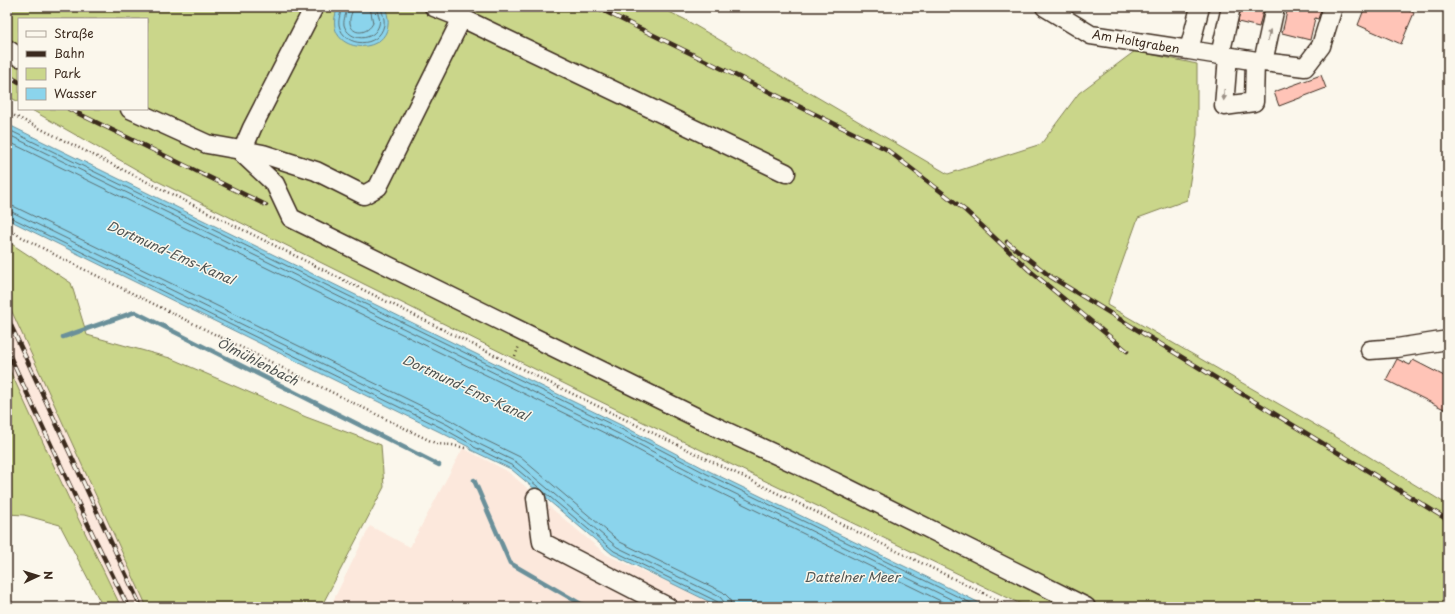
<svg xmlns="http://www.w3.org/2000/svg" width="1455" height="614" font-family="'Playpen Sans',sans-serif">
  <style>
    .built { fill: #fce8dc }
    .green { fill: #cad68a; stroke: #828054 }
    .water { fill: #8bd4ec; stroke: #6b909a }
    .lines { fill: none; stroke-linecap: round; stroke-linejoin: round }
    .shore { stroke: #5b6e70; stroke-width: 1 }
    .stream { stroke: #6b909a; stroke-width: 4.5 }
    .building { fill: #ffc4b7; stroke: #3b2a1e }
    .minor-casing { stroke: #3b2a1e; stroke-width: 21 }
    .path { stroke: #3b2a1e; stroke-width: 2.5; stroke-dasharray: 1 3; stroke-linecap: butt }
    .minor { stroke: #fbf7ec; stroke-width: 18 }
    .rail-casing { stroke: #3b2a1e; stroke-width: 4.5 }
    .rail { stroke: #fbf7ec; stroke-width: 3; stroke-dasharray: 9; stroke-linecap: butt }
    .oneway { fill: #9b9085 }
    .labels { text-anchor: middle; dominant-baseline: central; stroke-width: 3; stroke-linejoin: round; paint-order: stroke }
    .street-label { font-size: 12px; fill: #3b2a1e; stroke: #fbf7ec }
    .water-label { font-size: 13px; font-style: italic; fill: #4f5452; stroke: #fbf7ec }
  </style>
  <rect width="100%" height="100%" fill="#fbf7ec"/>
  <filter id="ink" filterUnits="userSpaceOnUse"><feTurbulence type="fractalNoise" baseFrequency=".025" numOctaves="2"/><feDisplacementMap in="SourceGraphic" scale="8" xChannelSelector="R" yChannelSelector="G"/><feConvolveMatrix kernelMatrix="1 2 1 2 8 2 1 2 1" color-interpolation-filters="sRGB"/></filter>
  <g filter="url(#ink)">
    <path class="built" d="M 7,301 L 147,607 L 121,607 L 75,512 L 7,364 Z
      M 463,448 L 507,471 L 607,555 L 674,585 L 720,607 L 330,607 L 370,526 L 410,547 Z"/>
    <path class="green" d="M 7,7 L 659,7 L 684,19 L 948,174 L 1041,144 L 1079,93 L 1135,51 L 1197,64 L 1197,135 L 1187,200 L 1138,218 L 1107,305 L 1350,445 L 1448,505 L 1448,607 L 1027,607 L 591,397 L 155,180 L 30,109 L 147,109 L 147,19 L 19,19 L 19,102 L 7,96 Z
      M 7,241 L 71,283 L 87,335 L 170,358 L 306,417 L 381,445 L 384,487 L 321,607 L 147,607 L 7,301 Z
      M 7,364 L 75,512 L 121,607 L 103,607 L 60,525 L 24,515 L 7,514 Z"/>
    <path class="water" d="M 338,7 L 385,7 C 406,60 316,59 338,7 Z
      M 7,124 L 627,428 L 709,471 L 988,607 L 720,607 L 612,554 L 511,469 L 471,450 L 469,447 L 444,434 L 7,219 Z"/>
    <g class="lines">
      <path class="shore" d="M 342,7 C 341,13 338,19 339,25 C 344,48 379,49 384,25 C 385,18 382,13 381,7
        M 347,7 C 347,13 343,19 344,25 C 349,42 374,42 379,25 C 381,18 377,13 376,7
        M 353,7 C 353,12 349,17 350,23 C 352,36 368,34 373,23 L 370,7
        M 7,129 L 625,431 L 707,474 L 979,607
        M 7,134 L 623,436 L 705,479 L 967,607
        M 7,141 L 621,441 L 702,484 L 953,607
        M 7,205 L 15,207 L 450,420 L 481,438 L 520,457 L 620,542 L 723,592 L 730,599 L 731,607
        M 7,211 L 12,212 L 448,425 L 477,443 L 516,462 L 617,547 L 720,597 L 724,602 L 725,607
        M 7,216 L 10,217 L 446,430 L 471,444 L 474,447 L 513,466 L 543,491
        M 544,492 L 614,551 L 718,602 L 720,607"/>
      <path class="stream" d="M 63,337 L 135,312 L 439,465
        M 474,480 L 510,563 L 586,607"/>
    </g>
    <path class="building" d="M 1241,7 L 1264,7 L 1259,27 L 1238,22 Z
      M 1288,7 L 1322,7 L 1318,19 L 1315,18 L 1310,40 L 1282,33 Z
      M 1365,7 L 1401,7 L 1414,13 L 1401,44 L 1358,25 Z
      M 1321,75 L 1326,88 L 1279,106 L 1274,92 Z
      M 1397,359 L 1410,365 L 1413,360 L 1448,378 L 1448,411 L 1386,380 Z"/>
    <g class="lines">
      <defs>
        <path id="minor" d="M 314,7 L 252,128 L 243,149 L 243,154 L 275,184 L 291,218 L 710,424 L 835,482 L 1086,607
          M 434,7 L 462,18 L 786,173
          M 1045,7 L 1091,35 L 1189,50 L 1200,7
          M 7,49 L 19,57
          M 1189,50 L 1263,62 L 1305,67 L 1321,46 L 1333,7
          M 1220,55 L 1231,7
          M 1228,56 L 1224,106 L 1254,102 L 1255,61
          M 1263,62 L 1275,7
          M 130,109 L 207,144 L 263,154 L 316,171 L 364,195 L 378,187 L 462,18
          M 1370,350 L 1397,348 L 1448,340
          M 536,498 L 542,542 L 668,607"/>
      </defs>
      <use href="#minor" class="minor-casing"/>
      <path class="path" d="M 7,112 L 548,382 L 1012,607
        M 7,229 L 61,258 L 408,430 L 437,444 L 452,445 L 465,448
        M 515,356 L 519,346"/>
      <use href="#minor" class="minor"/>
      <defs>
        <path id="rail" d="M 596,7 L 886,149 L 966,211 L 1029,270 L 1127,351
          M 7,75 L 19,82
          M 69,109 L 266,205
          M 1007,242 L 1051,277 L 1448,520
          M 7,317 L 141,607
          M 7,350 L 93,535 L 128,607"/>
      </defs>
      <use href="#rail" class="rail-casing"/>
      <use href="#rail" class="rail"/>
    </g>
    <defs><path id="oneway-solid" d="M-6-.8H1V-3.2L6.5 0L1 3.2V.8H-6Z"/></defs>
    <g class="oneway">
      <use href="#oneway-solid" transform="translate(1269 35) rotate(-78)"/>
      <use href="#oneway-solid" transform="translate(1224 95) rotate(93)"/>
    </g>
  </g>
  <g class="labels">
    <g class="street-label">
      <text transform="translate(1136 41) rotate(10)">Am Holtgraben</text>
    </g>
    <g class="water-label">
      <text transform="translate(171 252) rotate(24)">Dortmund-Ems-Kanal</text>
      <text transform="translate(258 361) rotate(27)">Ölmühlenbach</text>
      <text transform="translate(466 387) rotate(25)">Dortmund-Ems-Kanal</text>
      <text x="852" y="576">Dattelner Meer</text>
    </g>
  </g>
  <rect width="1455" height="614" fill="none" stroke="#fbf7ec" stroke-width="24"/>
  <rect x="12" y="12" width="1431" height="590" fill="none" stroke="#3b2a1e" stroke-width="1.5" filter="url(#ink)"/>
  <rect x="18" y="18" width="130" height="92" fill="#fbf7ec" stroke="#aea59a"/>
  <rect x="26" y="31" width="20" height="6" fill="#fbf7ec" stroke="#aea59a"/>
  <text x="54" y="38" font-size="12" fill="#3b2a1e">Straße</text>
  <rect x="26" y="51" width="20" height="6" fill="#3b2a1e" stroke="#aea59a"/>
  <text x="54" y="58" font-size="12" fill="#3b2a1e">Bahn</text>
  <rect x="26" y="68" width="20" height="12" fill="#cad68a" stroke="#aea59a"/>
  <text x="54" y="78" font-size="12" fill="#3b2a1e">Park</text>
  <rect x="26" y="88" width="20" height="12" fill="#8bd4ec" stroke="#aea59a"/>
  <text x="54" y="98" font-size="12" fill="#3b2a1e">Wasser</text>
  <g transform="translate(38 576) rotate(86)" stroke="#fbf7ec" stroke-width="3" paint-order="stroke">
  <path d="M0-3L7 15L0 10L-7 15Z" fill="#3b2a1e"/>
  <text y="-6" font-size="11" font-weight="bold" text-anchor="middle" fill="#3b2a1e">N</text>
  </g>
</svg>
